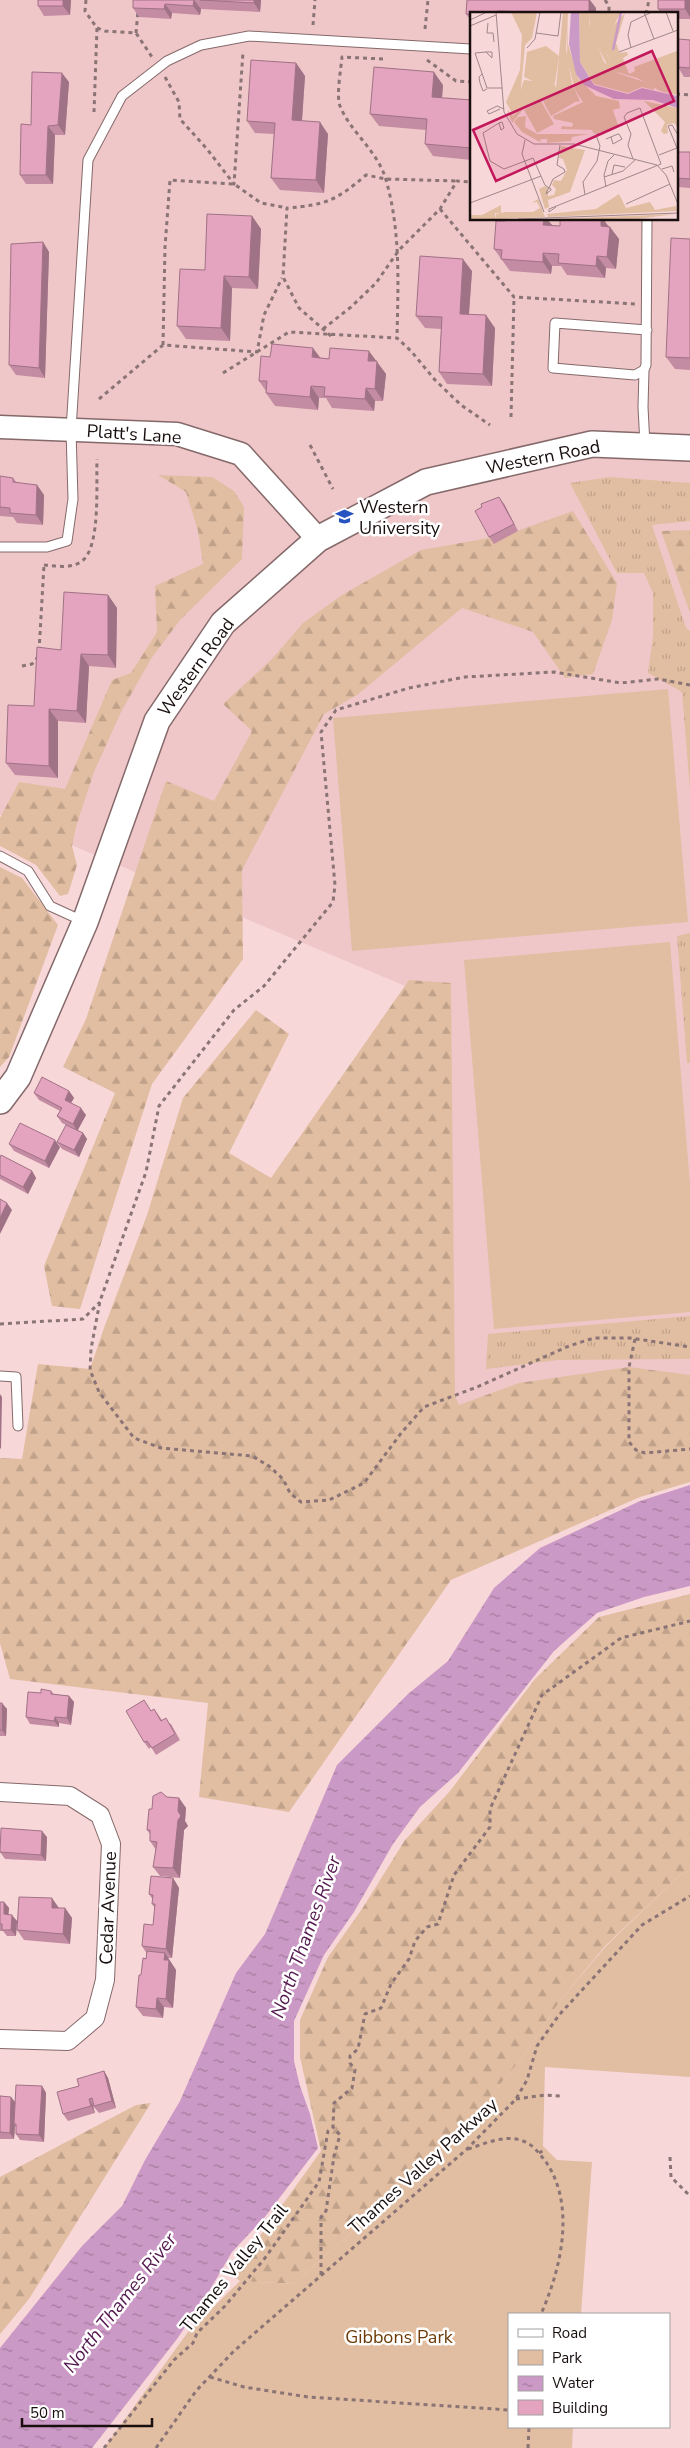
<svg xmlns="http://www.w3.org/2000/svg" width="690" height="2448" font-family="'Nunito Sans',sans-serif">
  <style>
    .built { fill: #efc7c9; fill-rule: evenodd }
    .grass { fill: url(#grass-tufts) }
    .forest { fill: url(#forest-firs) }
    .park { fill: #e1bda1 }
    .water { fill: url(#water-ripples) }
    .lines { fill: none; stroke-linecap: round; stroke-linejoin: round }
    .service-casing { stroke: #85696a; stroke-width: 11 }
    .minor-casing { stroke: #85696a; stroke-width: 20 }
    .tertiary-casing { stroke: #85696a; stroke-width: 25 }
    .secondary-casing { stroke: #85696a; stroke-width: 28 }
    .path { stroke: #8a7475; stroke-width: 3; stroke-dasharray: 4 4; stroke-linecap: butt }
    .service { stroke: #fff; stroke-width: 9 }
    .minor { stroke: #fff; stroke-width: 18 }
    .tertiary { stroke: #fff; stroke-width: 22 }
    .secondary { stroke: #fff; stroke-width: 25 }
    .wall { fill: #c48ca3 }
    .shaded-wall { fill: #a07285 }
    .building { fill: #e4a3be; stroke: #a07285 }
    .labels { text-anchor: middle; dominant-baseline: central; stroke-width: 5; stroke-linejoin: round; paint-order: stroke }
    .street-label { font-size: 18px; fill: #190f0f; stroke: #fff }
    .poi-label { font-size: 18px; fill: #190f0f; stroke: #fff; text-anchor: start }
    .park-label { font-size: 18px; fill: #6c3b07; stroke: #fff }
    .water-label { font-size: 19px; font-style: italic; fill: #53184f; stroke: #fff }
    .inset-river { fill: none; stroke: #cb99c5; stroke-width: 2.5 }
    .inset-road { fill: none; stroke: #9f8788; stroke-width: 1 }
    .view { fill: #c2185b; fill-opacity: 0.15; stroke: #c2185b; stroke-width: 2.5 }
    .inset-edge { fill: none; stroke: #190f0f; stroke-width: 2.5 }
  </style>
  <defs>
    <pattern id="grass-tufts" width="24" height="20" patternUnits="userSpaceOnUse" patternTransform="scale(1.25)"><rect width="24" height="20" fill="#e1bda1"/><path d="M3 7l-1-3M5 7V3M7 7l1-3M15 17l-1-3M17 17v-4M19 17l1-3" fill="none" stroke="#c0a189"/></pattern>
    <pattern id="forest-firs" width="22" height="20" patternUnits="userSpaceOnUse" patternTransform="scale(1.25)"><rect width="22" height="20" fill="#e1bda1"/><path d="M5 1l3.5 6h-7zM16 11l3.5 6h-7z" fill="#c0a189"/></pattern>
    <pattern id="water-ripples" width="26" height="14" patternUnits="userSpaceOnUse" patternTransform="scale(1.25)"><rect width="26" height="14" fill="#cb99c5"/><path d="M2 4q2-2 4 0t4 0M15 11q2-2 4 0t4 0" fill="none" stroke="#a47b9e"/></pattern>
  </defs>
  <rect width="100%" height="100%" fill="#f8d7d9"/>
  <path class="built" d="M 0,0 L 690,0 L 690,1471 L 457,1558 L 436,999 L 0,815 ZM 471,14 L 676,14 L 676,219 L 471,219 Z"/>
  <path class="grass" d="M 610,477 L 690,483 L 690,521 L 652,525 L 686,628 L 690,631 L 690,790 L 682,692 L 648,673 L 653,636 L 653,593 L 644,573 L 617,573 L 570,483 Z
    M 690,933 L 690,1063 L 687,1063 L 677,936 Z
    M 690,1316 L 690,1359 L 558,1360 L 486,1369 L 488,1334 Z"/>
  <path class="forest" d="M 158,475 L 212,477 L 234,491 L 244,507 L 242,559 L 180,620 L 151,659 L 121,712 L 94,772 L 76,827 L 72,846 L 77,865 L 68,894 L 60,896 L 36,865 L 0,846 L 0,818 L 19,782 L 65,789 L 112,680 L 131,673 L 157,632 L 155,586 L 203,564 L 198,531 L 186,492 Z
    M 573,511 L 617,583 L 612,620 L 593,674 L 565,678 L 533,632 L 462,608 L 357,695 L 324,714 L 242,870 L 243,959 L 152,1084 L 80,1309 L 52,1306 L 44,1266 L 115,1093 L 63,1067 L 86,1019 L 166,781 L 214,801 L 252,731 L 223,704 L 272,659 L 303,623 L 342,595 L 421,550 L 506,535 Z
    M 690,530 L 690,613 L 661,531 Z
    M 0,867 L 22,878 L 58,925 L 9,1057 L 0,1067 Z
    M 409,980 L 451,983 L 455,1396 L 459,1405 L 519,1383 L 629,1367 L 690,1375 L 690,1482 L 640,1497 L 451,1580 L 289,1812 L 199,1797 L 208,1703 L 10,1679 L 0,1643 L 0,1458 L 22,1459 L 38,1364 L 90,1369 L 104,1328 L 147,1215 L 183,1098 L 256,1010 L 289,1034 L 229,1153 L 271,1178 Z
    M 690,1594 L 690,1871 L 680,1875 L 606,1945 L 562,1998 L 522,2058 L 454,2140 L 294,2284 L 240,2281 L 232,2275 L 321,2151 L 300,2057 L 300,2020 L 328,1957 L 362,1909 L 405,1840 L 450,1791 L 535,1679 L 599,1617 Z
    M 151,2103 L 29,2299 L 0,2334 L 0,2177 L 136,2105 Z"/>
  <path class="park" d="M 668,689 L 688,922 L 352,951 L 333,718 Z
    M 670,942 L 690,1184 L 690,1312 L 494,1329 L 464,960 Z
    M 690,1871 L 690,2077 L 545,2067 L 543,2146 L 557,2160 L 592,2162 L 581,2314 L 509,2314 L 509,2427 L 573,2427 L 572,2448 L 104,2448 L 188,2332 L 240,2281 L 294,2284 L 454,2140 L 522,2058 L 562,1998 L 607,1945 L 680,1875 Z"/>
  <path class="water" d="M 690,1485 L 690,1586 L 644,1597 L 597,1613 L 554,1651 L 458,1773 L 420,1807 L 393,1844 L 354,1912 L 324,1955 L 294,2021 L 294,2061 L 300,2086 L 310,2114 L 318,2148 L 264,2218 L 232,2252 L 207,2295 L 177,2339 L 92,2448 L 0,2448 L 0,2348 L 82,2246 L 122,2206 L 145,2160 L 180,2101 L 236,1973 L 265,1934 L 337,1765 L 408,1694 L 448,1661 L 494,1588 L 540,1548 L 640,1501 Z"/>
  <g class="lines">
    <defs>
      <path id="service" d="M 647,219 L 646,365 L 644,370 L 635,375 L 553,368 L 555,323 L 647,330
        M 644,370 L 643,407 L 645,445
        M 0,547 L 47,547 L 67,541 L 73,499 L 71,430 L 88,160 L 122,96 L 167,61 L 201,45 L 249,36 L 471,49
        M 0,856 L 28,871 L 50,906 L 85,922
        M 0,1376 L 16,1377 L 18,1426"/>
      <path id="minor" d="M 0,1792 L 70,1796 L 100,1815 L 111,1844 L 105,1980 L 95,2018 L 68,2041 L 0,2039"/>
      <path id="tertiary" d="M 0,427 L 177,434 L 241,454 L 318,539"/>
      <path id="secondary" d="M 0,1101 L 18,1077 L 85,922 L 157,721 L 223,623 L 318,539 L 426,482 L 592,444 L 690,448"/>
    </defs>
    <use href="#service" class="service-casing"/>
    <use href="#minor" class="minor-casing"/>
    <use href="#tertiary" class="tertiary-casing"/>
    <use href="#secondary" class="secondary-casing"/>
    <path class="path" d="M 86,0 L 85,11 L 97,28 L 94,112
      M 605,0 L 609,6 L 609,14
      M 646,14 L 649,0
      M 313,25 L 315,0
      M 97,28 L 105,31 L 136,33 L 152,57
      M 425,29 L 428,0
      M 136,33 L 138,11
      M 383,59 L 342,57 C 341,68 336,97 340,106 C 351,133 378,151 386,180 C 401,232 398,285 397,338
      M 427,60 L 456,81 L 471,82
      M 165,77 L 179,102 L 180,119 L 207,149 L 234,184 L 243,52
      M 676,82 L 677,68
      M 676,94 L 690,95
      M 440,209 L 514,297 L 636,304
      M 323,329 L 351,307 L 376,283 L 399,250 L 440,209 L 457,181 L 471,182
      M 331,336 L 299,308 L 283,277 L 287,208 C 326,205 337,200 366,175 L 386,179 L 457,181
      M 163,345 L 165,247 L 170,180 L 234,184 L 261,203 L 287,208
      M 223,373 L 289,332 L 397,338 L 411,351 L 435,380 L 461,405 L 490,425
      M 99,399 L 163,345 L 257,352 L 264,315 L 282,278
      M 511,417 L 514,297
      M 310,445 L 333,489
      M 44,565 C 57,566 72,569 82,561 C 101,547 96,482 97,459
      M 39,651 L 44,565
      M 22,666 L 32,664 L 38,657
      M 690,685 L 658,679 L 621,683 L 554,672 L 465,677 L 409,688 L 336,710 L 321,732 L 335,885 L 333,902 L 264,986 L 234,1010 L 159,1106 L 146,1172 L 100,1301 L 91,1349 L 90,1370 L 99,1392 L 134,1438 L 161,1448 L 252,1456 L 269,1466 L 283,1479 L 290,1493 L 301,1502 L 329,1500 L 364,1483 L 402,1432 L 424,1407 L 477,1387 L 569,1346 L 594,1338 L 630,1338 L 690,1347
      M 0,1324 L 83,1319 L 100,1302
      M 635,1339 L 629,1367 L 629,1442 L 636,1450 L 645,1453 L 690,1449
      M 516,2099 L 545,2095 L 560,2096
      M 468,2149 C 484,2144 503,2135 520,2140 C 532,2143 539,2153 546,2162 C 576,2206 561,2269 541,2314
      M 539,2153 L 546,2149
      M 670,2157 L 671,2177 L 690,2196
      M 321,2275 L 321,2217 L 326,2211 L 334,2156 L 340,2135 L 333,2127
      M 210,2377 L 244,2387 L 308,2397 L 509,2410
      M 104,2448 L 174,2360 L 193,2343 L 197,2333 L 225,2306 L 265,2258 L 319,2182 L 328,2131 L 333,2127 L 334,2103 L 352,2088 L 355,2070 L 350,2063 L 350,2056 L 358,2049 L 365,2014 L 381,2008 L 391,1984 L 409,1959 L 415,1941 L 427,1927 L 438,1924 L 454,1875 L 490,1827 L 490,1809 L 542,1695 L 621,1638 L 690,1621
      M 156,2448 L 196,2391 L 234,2351 L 467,2149 L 516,2099 L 527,2080 L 537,2046 L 559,2015 L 642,1925 L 690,1896
      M 528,2448 L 529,2427"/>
    <use href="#service" class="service"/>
    <use href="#minor" class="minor"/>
    <use href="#tertiary" class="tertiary"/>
    <use href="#secondary" class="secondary"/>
  </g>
  <path class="wall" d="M 71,0 L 70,15 L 44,16 L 38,6 Z
    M 133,0 L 261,0 L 260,12 L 201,9 L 200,15 L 172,13 L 171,19 L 139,17 L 133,8 Z
    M 467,0 L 596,8 L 596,14 L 471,14 L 471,21 L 466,14 Z
    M 690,0 L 690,19 L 676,19 L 676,14 L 661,14 L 658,9 Z
    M 690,40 L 690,77 L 684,77 L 678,67 Z
    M 296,63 L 305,76 L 302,121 L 328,134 L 324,193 L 280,190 L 271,178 L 274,134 L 255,133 L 247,121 Z
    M 69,82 L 65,135 L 55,135 L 53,184 L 26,184 L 20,175 L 31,125 Z
    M 443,85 L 442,98 L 471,100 L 471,160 L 433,156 L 425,144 L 426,130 L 379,126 L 370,114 Z
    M 676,152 L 690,152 L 690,188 L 677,187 L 676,185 Z
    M 252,216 L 261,229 L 258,289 L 232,288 L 230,341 L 186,339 L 177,326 L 205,270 Z
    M 560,219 L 603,219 L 619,239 L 616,269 L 606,268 L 605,278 L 567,275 L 561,266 L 552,266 L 551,274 L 510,271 L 494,249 L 552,225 L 560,226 Z
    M 690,239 L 690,370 L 675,369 L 666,357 Z
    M 43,242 L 49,252 L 45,378 L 16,375 L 9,365 Z
    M 472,271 L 469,314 L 495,328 L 492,386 L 447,384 L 439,372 L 441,329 L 425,328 L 416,316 Z
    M 270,357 L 320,358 L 376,361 L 386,374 L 383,401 L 375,401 L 374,411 L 332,408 L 326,398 L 319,398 L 318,410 L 275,406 L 266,393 L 266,391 L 259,381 Z
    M 0,476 L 13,478 L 17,483 L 37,485 L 44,495 L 43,525 L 17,523 L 13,517 L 0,516 Z
    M 504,504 L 518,531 L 494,544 L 489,537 Z
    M 108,595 L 117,608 L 116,668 L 89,666 L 86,723 L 58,721 L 58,778 L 15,775 L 6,763 L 61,650 Z
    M 69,1091 L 74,1098 L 71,1103 L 86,1115 L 78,1130 L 83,1133 L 87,1139 L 79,1157 L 62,1149 L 57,1142 L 66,1125 L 62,1123 L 57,1116 L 60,1111 L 39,1100 L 34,1093 Z
    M 9,1144 L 60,1147 L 49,1168 L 14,1151 Z
    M 0,1158 L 32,1171 L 36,1178 L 28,1194 L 0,1179 Z
    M 51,1691 L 54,1694 L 69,1696 L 74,1702 L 71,1725 L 59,1723 L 59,1727 L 30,1724 L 26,1717 L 41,1693 Z
    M 0,1703 L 7,1709 L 6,1736 L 0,1736 Z
    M 154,1709 L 162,1720 L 171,1724 L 180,1740 L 156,1755 L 151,1747 L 149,1749 L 144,1742 L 152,1711 Z
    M 167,1797 L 179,1798 L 186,1808 L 185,1821 L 188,1826 L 184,1830 L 180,1878 L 160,1876 L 153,1867 L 156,1850 L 150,1841 L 150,1834 L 147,1830 L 152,1809 Z
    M 47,1837 L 46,1861 L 5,1859 L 0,1852 Z
    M 173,1878 L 179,1888 L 172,1958 L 168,1958 L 176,1970 L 173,2008 L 164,2007 L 163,2018 L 143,2016 L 136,2007 L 141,1975 L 146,1959 L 147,1954 L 142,1946 L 153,1925 L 155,1908 L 152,1904 L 153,1900 L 149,1894 Z
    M 0,1902 L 4,1902 L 9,1908 L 8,1914 L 17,1921 L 16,1936 L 7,1936 L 3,1931 L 0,1931 Z
    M 59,1908 L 65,1908 L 72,1918 L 70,1944 L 24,1940 L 17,1930 Z
    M 104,2071 L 108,2078 L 116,2108 L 99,2113 L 93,2106 L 95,2113 L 68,2121 L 63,2114 L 79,2086 Z
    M 42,2086 L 46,2093 L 44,2142 L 20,2140 L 16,2134 L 16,2127 L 15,2126 L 14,2139 L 0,2139 L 0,2095 L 1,2096 L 15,2102 Z"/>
  <path class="shaded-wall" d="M 63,0 L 71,0 L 70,15 L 63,6 Z
    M 194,0 L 201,9 L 200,15 L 193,6 Z
    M 254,0 L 261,0 L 260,12 L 254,3 Z
    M 589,0 L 590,0 L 596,8 L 596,14 L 589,14 Z
    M 685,0 L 690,0 L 690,17 L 685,9 Z
    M 165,4 L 172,13 L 171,19 L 164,9 Z
    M 296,63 L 305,76 L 301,133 L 292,120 Z
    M 434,72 L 443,85 L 441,110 L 432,97 Z
    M 62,73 L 69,82 L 65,135 L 58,125 Z
    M 320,122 L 328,134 L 324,193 L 316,180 Z
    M 48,126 L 55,135 L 53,184 L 46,175 Z
    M 252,216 L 261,229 L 258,289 L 249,277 Z
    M 544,219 L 547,219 L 553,226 L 543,225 Z
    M 601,219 L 603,219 L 610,229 L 610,227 L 619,239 L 616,269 L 607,257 L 601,226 Z
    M 43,242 L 49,252 L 45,378 L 39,368 Z
    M 543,253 L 552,266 L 551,274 L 543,262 Z
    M 597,256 L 606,268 L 605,278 L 596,266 Z
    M 463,259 L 472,271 L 468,326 L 460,314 Z
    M 224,276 L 232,288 L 230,341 L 221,328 Z
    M 486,315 L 495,328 L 492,386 L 483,374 Z
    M 313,348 L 322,360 L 312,357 Z
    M 369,351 L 386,374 L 383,401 L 375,389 L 368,361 Z
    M 311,386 L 319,398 L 318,410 L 310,397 Z
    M 366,388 L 375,401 L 374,411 L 365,399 Z
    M 37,485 L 44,495 L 43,525 L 36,515 Z
    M 499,497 L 504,504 L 518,531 L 514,524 Z
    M 108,595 L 117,608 L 116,668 L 108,655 Z
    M 81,654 L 89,666 L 86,723 L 77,711 Z
    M 49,709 L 58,721 L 58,778 L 49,766 Z
    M 69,1091 L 74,1098 L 69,1106 L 65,1100 Z
    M 81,1108 L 86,1115 L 77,1131 L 73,1124 Z
    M 83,1133 L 87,1139 L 79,1157 L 74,1150 Z
    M 55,1140 L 60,1147 L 49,1168 L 45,1161 Z
    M 32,1171 L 36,1178 L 28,1194 L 23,1187 Z
    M 7,1203 L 12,1210 L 0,1234 L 0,1218 Z
    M 0,1394 L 2,1397 L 1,1449 L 0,1448 Z
    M 69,1696 L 74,1702 L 71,1725 L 67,1718 Z
    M 2,1703 L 7,1709 L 6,1736 L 2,1730 Z
    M 55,1717 L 59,1723 L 59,1727 L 54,1721 Z
    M 179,1798 L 186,1808 L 185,1821 L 188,1826 L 184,1830 L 180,1878 L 173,1868 Z
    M 42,1831 L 47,1837 L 46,1861 L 41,1855 Z
    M 173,1878 L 179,1888 L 172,1958 L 166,1949 Z
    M 52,1898 L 59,1908 L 52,1908 Z
    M 4,1902 L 9,1908 L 8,1921 L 4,1914 Z
    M 65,1908 L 72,1918 L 70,1944 L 63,1934 Z
    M 12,1915 L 17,1921 L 16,1936 L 11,1930 Z
    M 165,1953 L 176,1970 L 173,2008 L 166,1999 L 164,1960 Z
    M 157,1998 L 164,2007 L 163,2018 L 156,2009 Z
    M 104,2071 L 108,2078 L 116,2108 L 112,2101 Z
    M 42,2086 L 46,2093 L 44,2142 L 39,2135 Z
    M 11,2097 L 16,2103 L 14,2124 L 15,2126 L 14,2139 L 10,2133 Z
    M 89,2099 L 93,2106 L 95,2113 L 91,2106 Z"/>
  <path class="building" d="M 38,0 L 63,0 L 63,6 L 38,6 Z
    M 133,0 L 194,0 L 193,6 L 165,4 L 164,9 L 133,8 Z
    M 200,0 L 254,0 L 254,3 Z
    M 467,0 L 589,0 L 589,14 L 527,14 L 527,12 L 497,11 L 497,14 L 466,14 Z
    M 658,0 L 685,0 L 685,9 L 658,9 Z
    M 678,39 L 690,40 L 690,68 L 678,67 Z
    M 251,60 L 296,63 L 292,120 L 320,122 L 316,180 L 271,178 L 275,123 L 247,121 Z
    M 374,67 L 434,72 L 432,97 L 471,100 L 471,148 L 425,144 L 427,119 L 370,114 Z
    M 32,72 L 62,73 L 58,125 L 48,126 L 46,175 L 20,175 L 21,124 L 31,125 Z
    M 676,152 L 690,152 L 690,179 L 676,178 Z
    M 207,214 L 252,216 L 249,277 L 224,276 L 221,328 L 177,326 L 180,269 L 205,270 Z
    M 505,219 L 544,219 L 543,225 L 560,226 L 560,219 L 601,219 L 601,226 L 610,227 L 607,257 L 597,256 L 596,266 L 558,263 L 559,254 L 543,253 L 543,262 L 501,259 L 502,250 L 494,249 L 496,221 L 505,221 Z
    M 671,238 L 690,239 L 690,358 L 666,357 Z
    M 43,242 L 39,368 L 9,365 L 11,244 Z
    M 420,256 L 463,259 L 460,314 L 486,315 L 483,374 L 439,372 L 442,317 L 416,316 Z
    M 272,344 L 313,348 L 312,357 L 329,359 L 330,348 L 369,351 L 368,361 L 377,361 L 375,389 L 366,388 L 365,399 L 324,396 L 325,387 L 311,386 L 310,397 L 266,393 L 267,381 L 259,381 L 261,356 L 270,357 Z
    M 0,476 L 13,478 L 13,482 L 37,485 L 36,515 L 10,513 L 10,508 L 0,507 Z
    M 499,497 L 514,524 L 489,537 L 475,511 L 482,507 L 481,504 Z
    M 64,592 L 108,595 L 108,655 L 81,654 L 77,711 L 49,709 L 49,766 L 6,763 L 8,705 L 34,706 L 37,647 L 61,650 Z
    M 42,1077 L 69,1091 L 65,1100 L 81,1108 L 73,1124 L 57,1116 L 62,1108 L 34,1093 Z
    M 20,1123 L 55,1140 L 45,1161 L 9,1144 Z
    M 66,1125 L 83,1133 L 74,1150 L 57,1142 Z
    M 1,1155 L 32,1171 L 23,1187 L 0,1175 L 0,1158 Z
    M 0,1199 L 7,1203 L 0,1218 Z
    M 41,1689 L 51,1691 L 51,1694 L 69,1696 L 67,1718 L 55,1717 L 54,1721 L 26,1717 L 28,1692 L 41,1693 Z
    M 144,1700 L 151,1711 L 154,1709 L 161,1721 L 166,1718 L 175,1734 L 152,1748 L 147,1741 L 144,1742 L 126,1711 Z
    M 0,1703 L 2,1703 L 2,1730 L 0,1730 Z
    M 161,1792 L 167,1797 L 179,1798 L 178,1811 L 181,1816 L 178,1820 L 173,1868 L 153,1867 L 157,1842 L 150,1841 L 150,1830 L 147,1830 L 149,1809 L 152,1809 L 153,1796 Z
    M 1,1828 L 42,1831 L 41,1855 L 0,1852 Z
    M 151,1876 L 173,1878 L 166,1949 L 142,1946 L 144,1924 L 153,1925 L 155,1904 L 152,1904 L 153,1895 L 149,1894 Z
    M 19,1897 L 52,1898 L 52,1908 L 65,1908 L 63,1934 L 17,1930 Z
    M 0,1902 L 4,1902 L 4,1914 L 12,1915 L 11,1930 L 2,1930 L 2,1924 L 0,1924 Z
    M 147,1951 L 165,1953 L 164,1960 L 169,1960 L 166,1999 L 157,1998 L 156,2009 L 136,2007 L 139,1975 L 141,1975 L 143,1958 L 146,1959 Z
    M 104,2071 L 112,2101 L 94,2106 L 92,2098 L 89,2099 L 91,2106 L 63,2114 L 57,2092 L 79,2086 L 77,2079 Z
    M 16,2085 L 42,2086 L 39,2135 L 16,2134 L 16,2124 L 14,2124 Z
    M 0,2096 L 11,2097 L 10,2133 L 0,2132 Z"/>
  <defs>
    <symbol id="university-bare" viewBox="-9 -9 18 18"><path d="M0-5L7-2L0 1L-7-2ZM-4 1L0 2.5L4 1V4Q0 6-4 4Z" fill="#2854c2" stroke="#fff" stroke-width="2.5" paint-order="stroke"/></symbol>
  </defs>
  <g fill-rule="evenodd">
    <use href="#university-bare" x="332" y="504" width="25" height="25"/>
  </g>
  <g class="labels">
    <g class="street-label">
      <text transform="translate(134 434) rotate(4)">Platt's Lane</text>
      <text transform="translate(543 457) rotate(-11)">Western Road</text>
      <text transform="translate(196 667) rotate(-54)">Western Road</text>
      <text transform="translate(108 1908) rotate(-88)">Cedar Avenue</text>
      <text transform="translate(423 2166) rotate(-42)">Thames Valley Parkway</text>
      <text transform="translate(234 2268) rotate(-51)">Thames Valley Trail</text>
    </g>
    <g class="poi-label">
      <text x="359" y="507">Western<tspan x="359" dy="21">University</tspan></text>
    </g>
    <g class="park-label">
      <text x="399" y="2337">Gibbons Park</text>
    </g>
    <g class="water-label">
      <text transform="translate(306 1937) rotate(-70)">North Thames River</text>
      <text transform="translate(120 2303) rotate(-52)">North Thames River</text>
    </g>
  </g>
  <g transform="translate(470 12)">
    <rect width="208" height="208" fill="#f8d7d9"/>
    <path d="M 93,0 L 98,0 L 96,37 L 102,72 L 110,89 L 107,90 L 98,75 L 54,96 L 42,111 L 37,97 L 43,104 L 49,98 L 48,86 L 54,68 L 81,71 L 82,65 L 86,76 ZM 68,187 L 75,205 L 25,207 L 26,202 L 35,200 L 63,200 L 70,196 L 67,190 L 62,191 Z" fill="#e1bda1"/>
    <path d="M 41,0 L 67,0 L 62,26 L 55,33 L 49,97 L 43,103 L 36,90 L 50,58 L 52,23 ZM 98,0 L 98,32 L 108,66 L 126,84 L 149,89 L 150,96 L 143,98 L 148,113 L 132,123 L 131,120 L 124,122 L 122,118 L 91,117 L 92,114 L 102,115 L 103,111 L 84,107 L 83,104 L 113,90 L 105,78 L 97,47 ZM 109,0 L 119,0 L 119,12 L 134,50 L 148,61 L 183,73 L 184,78 L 172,75 L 158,81 L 124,72 L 110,50 ZM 155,1 L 146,31 L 153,50 L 140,50 L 137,41 L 144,13 ZM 174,89 L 207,96 L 207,115 L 204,111 L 197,113 L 198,121 L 194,122 L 191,119 L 195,110 ZM 56,104 L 55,115 L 67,122 L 119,122 L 102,125 L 101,129 L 77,131 L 77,127 L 71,127 L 70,130 L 52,120 L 44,110 L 48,105 ZM 91,134 L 115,138 L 100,180 L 78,188 L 79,195 L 75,197 L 69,177 L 75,174 L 78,176 L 78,184 L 84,183 L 86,177 L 82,173 L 84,168 L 91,169 L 97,158 L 93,147 L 89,146 ZM 149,182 L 156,196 L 180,190 L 185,198 L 206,194 L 207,199 L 78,205 L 77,202 L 126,197 ZM 31,193 L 31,201 L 25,201 L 25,207 L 0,207 L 0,203 L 12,203 ZM 206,202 L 167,207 L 81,207 Z" fill="#e1bda1"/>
    <path d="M 119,0 L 151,0 L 144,13 L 137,42 L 140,50 L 153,50 L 149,41 L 157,40 L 158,43 L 153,46 L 159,62 L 165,59 L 164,55 L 207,39 L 207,83 L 190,79 L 167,66 L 140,58 L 120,20 ZM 76,34 L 89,44 L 85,71 L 69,72 L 54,65 L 57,40 ZM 99,75 L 107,89 L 81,104 L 73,89 ZM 71,89 L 84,112 L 67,121 L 54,98 Z" fill="#e1bda1"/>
    <path d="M 101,0 L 109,0 L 110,50 L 124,73 L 158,82 L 172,76 L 207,84 L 207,96 L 183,88 L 144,87 L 114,73 L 106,62 L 99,32 Z" fill="#cb99c5"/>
    <path class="inset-river" d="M 143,38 L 151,0"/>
    <path class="inset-road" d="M 26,0 L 34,100 L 47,122 L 64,132 L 104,132 L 187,153 L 196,163 L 208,192M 174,0 L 184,27M 196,0 L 203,19M 0,8 L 17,0M 18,11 L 17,21 L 23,21 L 24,30M 0,14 L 26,3M 66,21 L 88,24 L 91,0M 57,36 L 65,27 L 70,0M 161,36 L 158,23 L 161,10 L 182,0M 16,40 L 22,40 L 22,46 L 16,40 L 5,41 L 17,76 L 32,76M 149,40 L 208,18M 12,62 L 9,65 L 10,71 L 13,79 L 17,77M 30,97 L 19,102 L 17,99 L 27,94 L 34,97M 32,110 L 34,116 L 31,118 L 29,111 ZM 29,111 L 13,121 L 20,149 L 34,157 L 63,146 L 74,171 L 75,173 L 79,176 L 81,177 L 81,178 L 76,182 L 77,179 L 79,176 L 83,167 L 95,160 L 94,157 L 87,153 L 90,133M 136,127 L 148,122 L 149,122 L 152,127 L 143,132 L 141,125M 55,128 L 52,142 L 74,200M 189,143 L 207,136 L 198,114 L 202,113 L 208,123M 192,157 L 202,154 L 204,160M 142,162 L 144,153 L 155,155M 134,165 L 153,159 L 165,148M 136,175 L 134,163 L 138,149 L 144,143M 115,183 L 113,170 L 127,149 L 130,134 L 126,123 L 129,121M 0,191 L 71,164M 156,192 L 200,172M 86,195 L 79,200 L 79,197 L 191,152 L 170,96 L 157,101 L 154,105 L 161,122 L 158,133 L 163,147M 48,207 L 208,201"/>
    <path class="view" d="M 182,39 L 204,89 L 26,169 L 3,118 Z"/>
    <rect width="208" height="208" class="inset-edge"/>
  </g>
  <rect x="508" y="2313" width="162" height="115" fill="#ffffff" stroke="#a39f9f"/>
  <rect x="518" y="2329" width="25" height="8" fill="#ffffff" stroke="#a39f9f"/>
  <text x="552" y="2338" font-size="15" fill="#190f0f">Road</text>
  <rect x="518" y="2350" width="25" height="15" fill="#e1bda1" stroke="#a39f9f"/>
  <text x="552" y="2363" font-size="15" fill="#190f0f">Park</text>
  <rect x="518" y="2376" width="25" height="15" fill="url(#water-ripples)" stroke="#a39f9f"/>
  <text x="552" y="2388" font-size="15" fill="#190f0f">Water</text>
  <rect x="518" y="2400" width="25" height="15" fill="#e4a3be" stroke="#a39f9f"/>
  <text x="552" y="2413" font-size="15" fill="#190f0f">Building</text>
  <path d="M22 2418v8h130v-8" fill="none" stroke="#190f0f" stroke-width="2.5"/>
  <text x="30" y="2418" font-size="15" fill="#190f0f" stroke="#ffffff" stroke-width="4" paint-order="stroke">50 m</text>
</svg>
